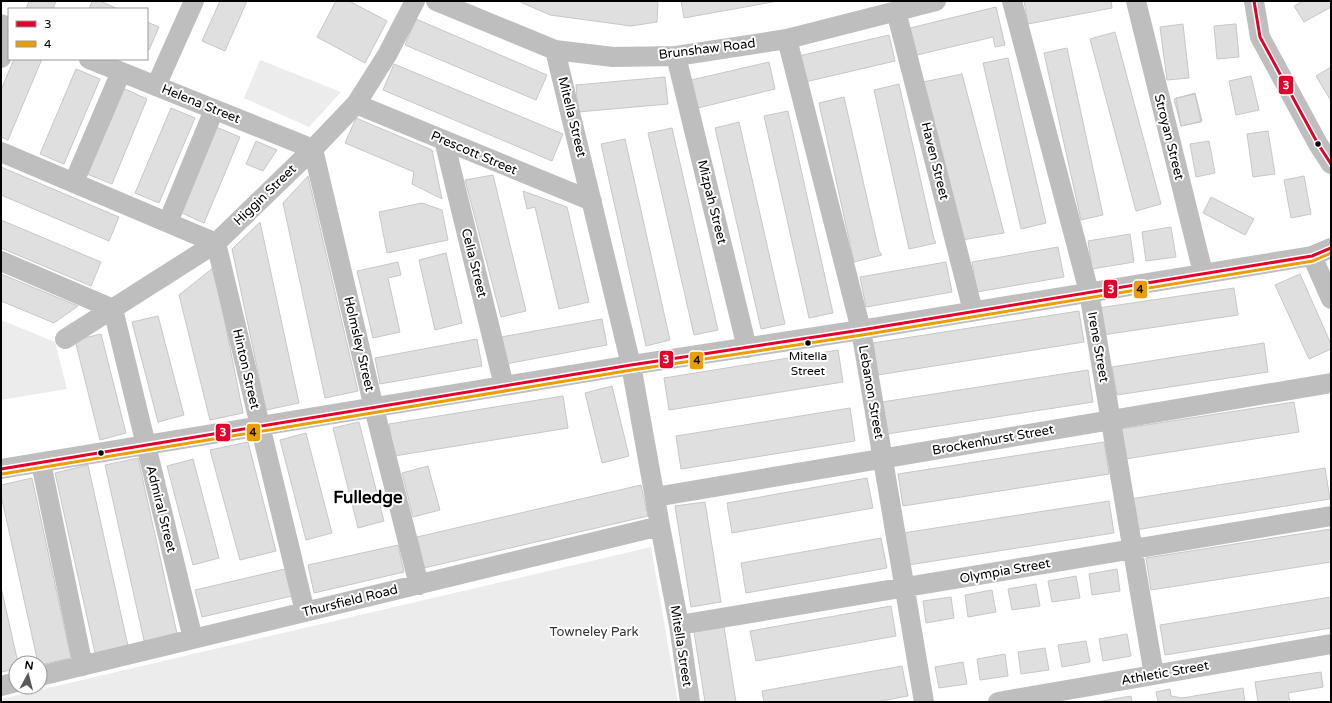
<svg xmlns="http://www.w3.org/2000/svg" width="1332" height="703" font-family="'Varela Round',sans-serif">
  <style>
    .green { fill: #ececec }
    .building { fill: #dfdfdf; stroke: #c7c7c7 }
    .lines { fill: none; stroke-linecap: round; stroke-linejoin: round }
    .minor { stroke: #bebebe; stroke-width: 20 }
    .bus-1-casing { stroke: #fff; stroke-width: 6 }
    .bus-2-casing { stroke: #fff; stroke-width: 6 }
    .bus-1 { stroke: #e4002b; stroke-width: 3 }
    .bus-2 { stroke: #eb9e00; stroke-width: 3 }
    .bus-dot { fill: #000; stroke: #fff; stroke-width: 1.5 }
    .labels { text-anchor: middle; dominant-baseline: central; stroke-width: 4; stroke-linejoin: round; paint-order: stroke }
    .bus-label { font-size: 12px; fill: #000; stroke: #fff }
    .street-label { font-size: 13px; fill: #000; stroke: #fff }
    .park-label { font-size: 13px; fill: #333; stroke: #fff }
    .district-label { font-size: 17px; font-weight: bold; fill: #000; stroke: #fff }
    .line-badge { stroke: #fff; stroke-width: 1.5 }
    .badge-label { font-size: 11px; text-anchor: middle; font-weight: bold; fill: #fff }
    .pale-badge-label { font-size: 11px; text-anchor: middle; font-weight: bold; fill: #111 }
  </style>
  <rect width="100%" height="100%" fill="#fff"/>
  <path class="green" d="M 260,60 L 341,92 L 309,127 L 244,98 Z
    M 1,320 L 55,342 L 67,389 L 1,400 Z
    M 651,547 L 678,702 L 1,702 L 1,699 Z"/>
  <path class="building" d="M 29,1 L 56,1 L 53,9 L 26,9 Z
    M 92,1 L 100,1 L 118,9 L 89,9 Z
    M 220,1 L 247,1 L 225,51 L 202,41 Z
    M 336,1 L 349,1 L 387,21 L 365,63 L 317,37 Z
    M 518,1 L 658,1 L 657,22 L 631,26 L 550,15 Z
    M 681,1 L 778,1 L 684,18 Z
    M 1024,1 L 1111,1 L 1112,8 L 1028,24 Z
    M 1303,1 L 1331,1 L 1331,7 L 1304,22 L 1294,6 Z
    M 996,7 L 1005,45 L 995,47 L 993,37 L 917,55 L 910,28 Z
    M 416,19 L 547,75 L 536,100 L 405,45 Z
    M 147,22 L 159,27 L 149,50 L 147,49 Z
    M 1183,24 L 1189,78 L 1167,80 L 1160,27 Z
    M 1236,24 L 1239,57 L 1217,59 L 1214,26 Z
    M 1115,32 L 1161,204 L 1136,211 L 1090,39 Z
    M 889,35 L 895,61 L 805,82 L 799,56 Z
    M 1067,48 L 1103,215 L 1081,220 L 1044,53 Z
    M 1008,58 L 1046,223 L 1021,229 L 983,63 Z
    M 14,59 L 42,59 L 8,140 L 1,137 L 1,90 Z
    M 769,62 L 775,89 L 694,109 L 687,81 Z
    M 394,64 L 563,134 L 552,161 L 383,90 Z
    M 1331,67 L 1331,101 L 1316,76 Z
    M 76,69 L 100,79 L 64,164 L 40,154 Z
    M 962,74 L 1004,233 L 962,240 L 923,82 Z
    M 1251,76 L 1259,110 L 1236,115 L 1229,81 Z
    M 665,77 L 668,104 L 578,112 L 576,85 Z
    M 899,84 L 934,239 L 936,243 L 909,249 L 874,90 Z
    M 123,88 L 147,99 L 112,184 L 87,174 Z
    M 1195,93 L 1202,121 L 1181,126 L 1174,99 Z
    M 1195,94 L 1201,122 L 1181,126 L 1176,98 Z
    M 844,97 L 879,251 L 882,255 L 854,262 L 819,103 Z
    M 171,108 L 195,118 L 159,203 L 135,193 Z
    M 788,111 L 833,313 L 809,318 L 764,116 Z
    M 356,118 L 432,150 L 442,199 L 412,184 L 414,172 L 345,143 Z
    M 739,122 L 785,324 L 761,329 L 715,128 Z
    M 216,127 L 240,137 L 204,223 L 180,212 Z
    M 672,128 L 718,330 L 694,335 L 648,133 Z
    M 1268,131 L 1275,174 L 1253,177 L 1247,134 Z
    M 625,139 L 670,340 L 646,346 L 601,144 Z
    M 256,141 L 277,150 L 263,171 L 246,164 Z
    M 1209,141 L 1215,173 L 1196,177 L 1190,144 Z
    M 1,167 L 119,217 L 109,241 L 1,195 Z
    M 493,175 L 526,311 L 501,317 L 465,180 Z
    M 308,176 L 358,391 L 325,398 L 283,203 Z
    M 1304,176 L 1311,214 L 1291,218 L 1284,180 Z
    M 523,191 L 567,207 L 589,302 L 559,309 L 535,207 L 527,209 Z
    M 1211,197 L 1254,219 L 1245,235 L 1203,213 Z
    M 422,203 L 442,210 L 448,240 L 387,253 L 379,212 Z
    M 1,220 L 101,262 L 91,286 L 1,248 Z
    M 260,222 L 299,403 L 266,410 L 232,249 Z
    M 1171,227 L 1176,257 L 1146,261 L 1142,232 Z
    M 1130,234 L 1134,262 L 1092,269 L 1088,241 Z
    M 1058,247 L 1064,277 L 977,292 L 972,262 Z
    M 446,253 L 462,323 L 435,330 L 419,260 Z
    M 398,262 L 401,275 L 388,278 L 400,332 L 373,338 L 357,271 Z
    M 946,262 L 952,292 L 866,307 L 860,277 Z
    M 214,267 L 243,413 L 210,420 L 179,295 Z
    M 1,274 L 78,306 L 54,323 L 1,301 Z
    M 1300,274 L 1331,344 L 1331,349 L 1309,359 L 1275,285 Z
    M 1234,288 L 1238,315 L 1102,335 L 1098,308 Z
    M 1079,311 L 1084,342 L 878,375 L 873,343 Z
    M 158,316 L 184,415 L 158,422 L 132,322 Z
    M 602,319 L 607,345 L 506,364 L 501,337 Z
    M 101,334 L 126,433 L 100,440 L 75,340 Z
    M 477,339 L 482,366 L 380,384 L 375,358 Z
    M 1264,343 L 1268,372 L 1117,395 L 1112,367 Z
    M 838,350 L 843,382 L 669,410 L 664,378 Z
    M 1088,370 L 1093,402 L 887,434 L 882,402 Z
    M 612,386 L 629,456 L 602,463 L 585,393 Z
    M 563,396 L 568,428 L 394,456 L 389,424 Z
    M 1294,402 L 1299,432 L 1125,459 L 1120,429 Z
    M 850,408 L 855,441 L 681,469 L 676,436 Z
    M 359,422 L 384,521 L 358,528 L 333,428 Z
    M 306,433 L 332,533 L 306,540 L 280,440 Z
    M 248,442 L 276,551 L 240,560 L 210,450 Z
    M 1104,442 L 1109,474 L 903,506 L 898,474 Z
    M 138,458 L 178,638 L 145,645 L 105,465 Z
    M 193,459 L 219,558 L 193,565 L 167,466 Z
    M 88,465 L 128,646 L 95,653 L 55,473 Z
    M 428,466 L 440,510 L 413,517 L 402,473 Z
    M 1325,468 L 1330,499 L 1135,530 L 1130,499 Z
    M 32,478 L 71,658 L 40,665 L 40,663 L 38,663 L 1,495 L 1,485 Z
    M 867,478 L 873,508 L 732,533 L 727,503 Z
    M 641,485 L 648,516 L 424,568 L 417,537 Z
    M 1109,501 L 1114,533 L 908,565 L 903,533 Z
    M 705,502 L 721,602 L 691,607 L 675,506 Z
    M 1331,529 L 1331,562 L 1151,590 L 1146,558 Z
    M 881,538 L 887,568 L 746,593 L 741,563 Z
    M 398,545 L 404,572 L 314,593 L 308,565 Z
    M 285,569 L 292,596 L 202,617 L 195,590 Z
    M 1117,569 L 1120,591 L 1092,595 L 1089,574 Z
    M 1076,576 L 1080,598 L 1052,602 L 1048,581 Z
    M 1036,584 L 1040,606 L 1012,610 L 1008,589 Z
    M 1,587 L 18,663 L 16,663 L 16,669 L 1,672 Z
    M 992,590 L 996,612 L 968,617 L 965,595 Z
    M 951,597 L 954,618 L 926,623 L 923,601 Z
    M 1331,597 L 1331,628 L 1165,655 L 1160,625 Z
    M 891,606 L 896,636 L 756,661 L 750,631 Z
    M 724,627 L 736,702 L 705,702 L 694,632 Z
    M 1127,634 L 1131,656 L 1103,661 L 1099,639 Z
    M 1086,641 L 1090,662 L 1062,667 L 1058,645 Z
    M 1045,648 L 1049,670 L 1021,674 L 1018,652 Z
    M 1005,654 L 1008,676 L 980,680 L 977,659 Z
    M 963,662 L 967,684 L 939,688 L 935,667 Z
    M 902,666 L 908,696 L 876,702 L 764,702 L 762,691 Z
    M 1321,672 L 1323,687 L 1288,693 L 1290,702 L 1258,702 L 1255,682 Z
    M 1243,688 L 1245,702 L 1158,702 L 1156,692 L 1170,689 L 1171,696 L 1182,698 Z
    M 1131,696 L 1132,702 L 1097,702 Z"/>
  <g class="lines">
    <path class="minor" d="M 436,1 L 555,50 L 613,57 L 676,56 L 787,39 L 936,1
      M 1012,1 L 1089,292 L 1154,675
      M 1136,1 L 1203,273
      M 1254,1 L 1260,37 L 1318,144 L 1331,164
      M 896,11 L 973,311
      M 1,24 L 9,27
      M 787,39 L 861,330 L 924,702
      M 555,50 L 631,365 L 660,526 L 679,625 L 690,702
      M 676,56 L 747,348
      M 1,58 L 9,39
      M 89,59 L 313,149 L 374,408 L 419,585
      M 156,86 L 194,1
      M 356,104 L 592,201
      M 444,140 L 504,386
      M 1,152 L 216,243 L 305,612
      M 74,182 L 121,72
      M 168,222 L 214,110
      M 1312,256 L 1331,299
      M 1,261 L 113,309 L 193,639
      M 65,339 L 216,243 L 313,149 L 356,104 L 387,55 L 415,1
      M 41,463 L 83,666
      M 1,469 L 631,365 L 861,330 L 1312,256 L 1331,248
      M 655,497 L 1331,383
      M 679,625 L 1331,516
      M 40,676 L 660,526
      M 1,686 L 16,682
      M 998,702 L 1331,644"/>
    <defs>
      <path id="bus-1" d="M 1254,1 L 1260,37 L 1318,144 L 1331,164
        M 1,469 L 631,365 L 861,330 L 1312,256 L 1331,248"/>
      <path id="bus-2" d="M 2,474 L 632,370 L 862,335 L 1313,261 L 1331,253"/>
    </defs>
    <use href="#bus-1" class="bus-1-casing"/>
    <use href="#bus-2" class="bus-2-casing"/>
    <use href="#bus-1" class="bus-1"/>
    <use href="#bus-2" class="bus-2"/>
  </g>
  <g class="bus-dot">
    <circle cx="1318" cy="144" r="3.5"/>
    <circle cx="808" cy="343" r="3.5"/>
    <circle cx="101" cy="453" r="3.5"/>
  </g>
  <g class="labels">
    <g class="bus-label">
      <text x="808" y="356">Mitella<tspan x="808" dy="15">Street</tspan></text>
    </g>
    <g class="street-label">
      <text transform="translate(707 49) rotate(-7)">Brunshaw Road</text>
      <text transform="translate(201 104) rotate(22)">Helena Street</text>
      <text transform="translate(572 117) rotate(76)">Mitella Street</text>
      <text transform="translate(1169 137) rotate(76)">Stroyan Street</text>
      <text transform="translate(474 153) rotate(23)">Prescott Street</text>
      <text transform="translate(935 161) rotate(76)">Haven Street</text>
      <text transform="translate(265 195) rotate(-44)">Higgin Street</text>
      <text transform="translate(712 202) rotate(76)">Mizpah Street</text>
      <text transform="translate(474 263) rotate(76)">Celia Street</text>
      <text transform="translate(359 344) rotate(77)">Holmsley Street</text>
      <text transform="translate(1098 347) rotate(80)">Irene Street</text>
      <text transform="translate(246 369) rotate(77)">Hinton Street</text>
      <text transform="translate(871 392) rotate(80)">Lebanon Street</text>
      <text transform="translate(993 440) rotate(-10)">Brockenhurst Street</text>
      <text transform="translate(161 509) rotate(76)">Admiral Street</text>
      <text transform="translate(1005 571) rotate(-10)">Olympia Street</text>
      <text transform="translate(350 601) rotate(-14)">Thursfield Road</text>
      <text transform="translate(681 646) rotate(81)">Mitella Street</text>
      <text transform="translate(1165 673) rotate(-10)">Athletic Street</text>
    </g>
    <g class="park-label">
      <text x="594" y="632">Towneley Park</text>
    </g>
    <g class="district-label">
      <text x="368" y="497">Fulledge</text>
    </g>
  </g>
  <g class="line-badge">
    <rect x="1278" y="75" width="16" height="20" rx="4" fill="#e4002b"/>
    <rect x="1103" y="279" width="15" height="20" rx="4" fill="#e4002b"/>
    <rect x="1133" y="280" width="15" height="19" rx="4" fill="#eb9e00"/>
    <rect x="659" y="350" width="15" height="19" rx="4" fill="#e4002b"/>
    <rect x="689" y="351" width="15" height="19" rx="4" fill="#eb9e00"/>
    <rect x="215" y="423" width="16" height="19" rx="4" fill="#e4002b"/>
    <rect x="246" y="423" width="15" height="19" rx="4" fill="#eb9e00"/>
  </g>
  <g class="badge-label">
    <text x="1286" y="89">3</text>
    <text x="1111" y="293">3</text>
    <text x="666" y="363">3</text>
    <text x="223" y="436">3</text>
  </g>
  <g class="pale-badge-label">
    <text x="1140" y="293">4</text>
    <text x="697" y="364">4</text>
    <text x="253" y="436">4</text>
  </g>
  <rect width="1332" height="703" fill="none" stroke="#000000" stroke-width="4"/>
  <rect x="8" y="8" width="140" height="52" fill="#ffffff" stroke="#999999"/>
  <rect x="16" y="21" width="20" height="6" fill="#e4002b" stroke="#999999"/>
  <text x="44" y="28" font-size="12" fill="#000000">3</text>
  <rect x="16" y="41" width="20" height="6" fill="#eb9e00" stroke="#999999"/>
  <text x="44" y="48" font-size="12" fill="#000000">4</text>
  <g transform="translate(28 675) rotate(7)"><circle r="19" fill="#ffffff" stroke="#999999"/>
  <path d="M0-3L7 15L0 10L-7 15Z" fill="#595959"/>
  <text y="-6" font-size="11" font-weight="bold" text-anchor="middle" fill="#000000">N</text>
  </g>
</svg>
